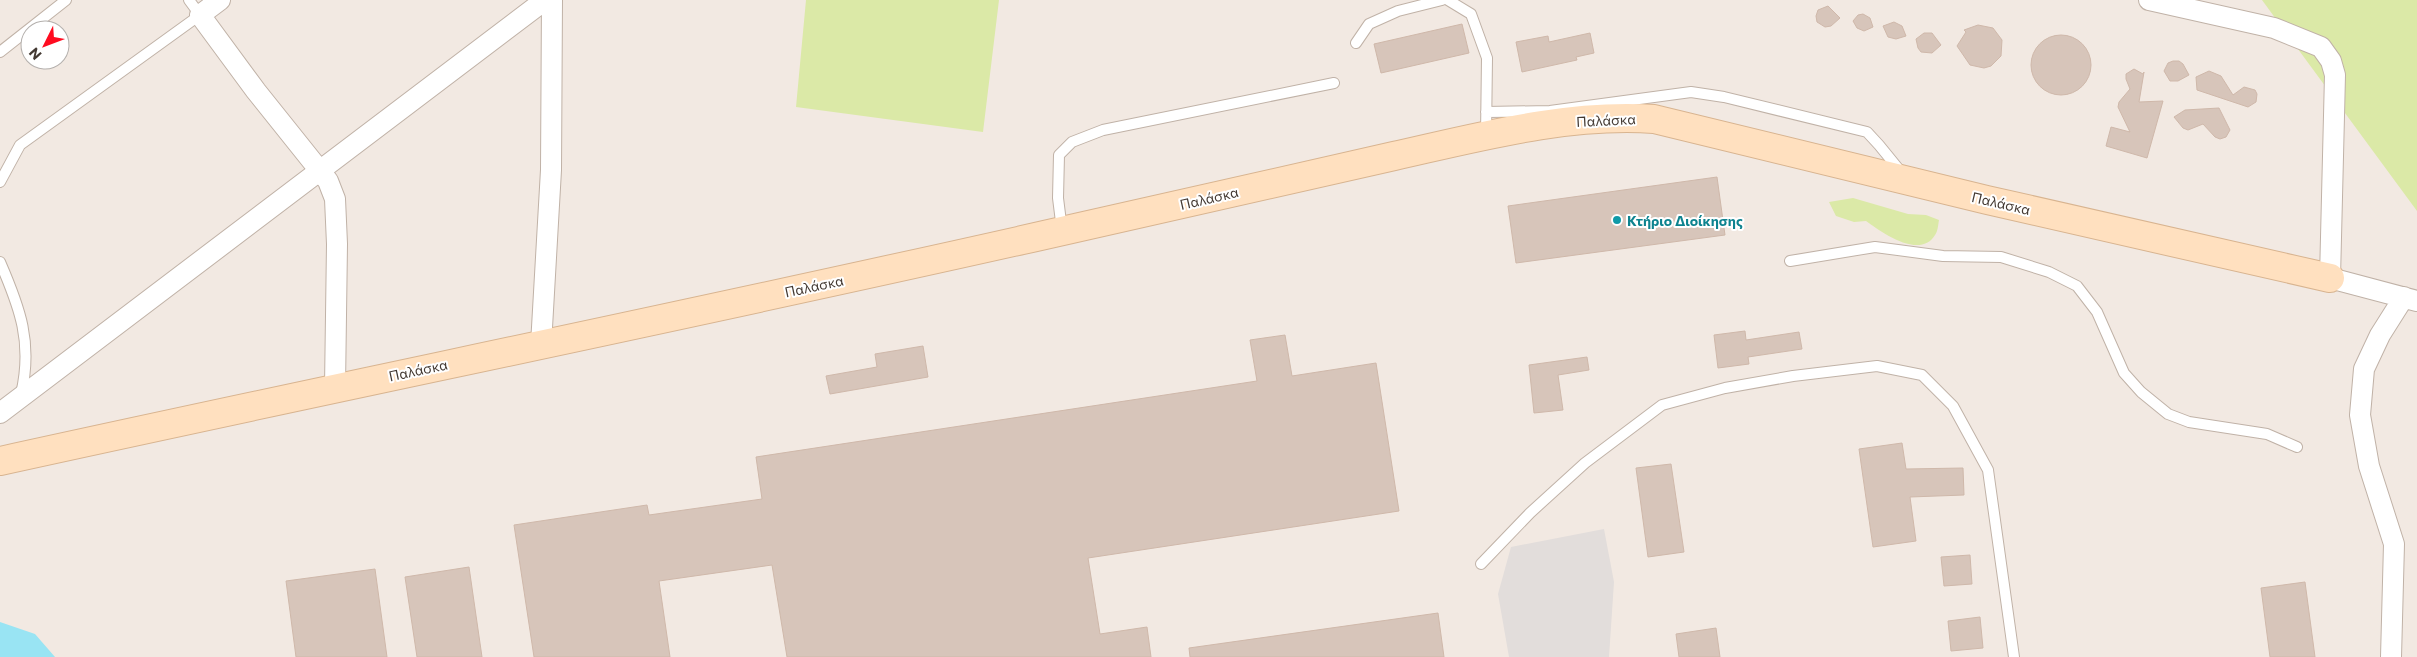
<svg xmlns="http://www.w3.org/2000/svg" width="2417" height="657" font-family="Commissioner,sans-serif">
  <style>
    .green { fill: #dbe9a7 }
    .parking { fill: #e2dddb }
    .water { fill: #99e4f3 }
    .building { fill: #d7c5ba; stroke: #cfb8aa }
    .lines { fill: none; stroke-linecap: round; stroke-linejoin: round }
    .lane-casing { stroke: #c0b2a7; stroke-width: 12 }
    .street-casing { stroke: #c0b2a7; stroke-width: 22 }
    .secondary-casing { stroke: #d8b490; stroke-width: 30 }
    .lane { stroke: #fff; stroke-width: 10 }
    .street { stroke: #fff; stroke-width: 20 }
    .secondary { stroke: #ffe0bf; stroke-width: 28 }
    .culture-dot { fill: #0f9aa8; stroke: #fff; stroke-width: 2 }
    .labels { text-anchor: middle; dominant-baseline: central; stroke-width: 4; stroke-linejoin: round; paint-order: stroke }
    .street-label { font-size: 14px; fill: #433932; stroke: #fff }
    .culture-label { font-size: 14px; font-weight: bold; fill: #0d838f; stroke: #fff; text-anchor: start }
  </style>
  <rect width="100%" height="100%" fill="#f2e9e2"/>
  <path class="green" d="M 806,0 L 999,0 L 983,132 L 796,107 Z
    M 2262,0 L 2417,0 L 2417,211 Z
    M 1853,198 L 1908,214 L 1926,215 L 1939,220 C 1938,225 1938,231 1935,235 C 1920,260 1881,232 1866,221 L 1854,222 L 1836,216 L 1829,202 Z"/>
  <path class="parking" d="M 1604,529 L 1614,582 L 1609,657 L 1509,657 L 1498,594 L 1511,547 Z"/>
  <path class="water" d="M 0,622 L 35,634 L 55,657 L 0,657 Z"/>
  <path class="building" d="M 1828,6 L 1840,18 L 1831,26 L 1825,27 L 1817,22 L 1816,16 L 1818,10 Z
    M 1863,14 L 1870,18 L 1873,27 L 1864,31 L 1857,28 L 1853,21 L 1858,15 Z
    M 1894,22 L 1902,26 L 1906,36 L 1896,39 L 1888,37 L 1883,26 Z
    M 1462,24 L 1469,53 L 1381,73 L 1374,44 Z
    M 1978,25 L 1993,28 L 2002,40 L 2001,56 L 1991,66 L 1984,68 L 1970,65 L 1957,46 L 1966,32 L 1964,30 Z
    M 1590,33 L 1594,53 L 1576,57 L 1577,60 L 1522,72 L 1516,42 L 1548,36 L 1549,42 Z
    M 1924,33 L 1932,33 L 1941,45 L 1932,53 L 1921,52 L 1918,48 L 1916,39 Z
    M2031 65a30 30 0 1 1 60 0a30 30 0 1 1-60 0Z
    M 2173,61 L 2179,61 L 2183,64 L 2189,75 L 2178,81 L 2170,81 L 2164,71 L 2168,63 Z
    M 2134,69 L 2143,74 L 2144,72 L 2139,102 L 2163,101 L 2147,158 L 2106,146 L 2111,127 L 2130,132 L 2118,107 L 2119,102 L 2130,89 L 2126,79 L 2126,74 Z
    M 2209,71 L 2221,76 L 2233,95 L 2244,87 L 2255,90 L 2257,94 L 2256,102 L 2248,107 L 2197,90 L 2196,77 Z
    M 2219,108 L 2230,130 L 2226,137 L 2220,139 L 2215,137 L 2203,124 L 2188,130 L 2183,128 L 2174,117 L 2185,110 Z
    M 1717,177 L 1725,235 L 1516,263 L 1508,206 Z
    M 1745,331 L 1746,340 L 1799,332 L 1802,349 L 1748,357 L 1749,364 L 1718,368 L 1714,335 Z
    M 1285,335 L 1292,376 L 1376,363 L 1399,511 L 1088,558 L 1100,634 L 1147,627 L 1151,657 L 787,657 L 772,565 L 659,581 L 670,657 L 534,657 L 514,525 L 647,505 L 649,515 L 762,499 L 756,457 L 1257,381 L 1250,340 Z
    M 923,346 L 928,377 L 830,394 L 826,376 L 877,367 L 875,354 Z
    M 1587,357 L 1589,370 L 1558,375 L 1563,410 L 1534,413 L 1529,365 Z
    M 1902,443 L 1906,469 L 1963,468 L 1964,495 L 1910,497 L 1916,541 L 1873,547 L 1859,449 Z
    M 1671,464 L 1684,552 L 1648,557 L 1636,468 Z
    M 1970,555 L 1972,584 L 1944,586 L 1941,557 Z
    M 469,567 L 482,657 L 417,657 L 405,577 Z
    M 375,569 L 387,657 L 296,657 L 286,581 Z
    M 2305,582 L 2315,657 L 2270,657 L 2261,588 Z
    M 1438,613 L 1444,657 L 1190,657 L 1189,648 Z
    M 1980,617 L 1983,648 L 1951,651 L 1948,621 Z
    M 1716,628 L 1720,657 L 1679,657 L 1676,634 Z"/>
  <g class="lines">
    <defs>
      <path id="lane" d="M 1448,0 L 1471,14 L 1487,58 L 1486,135
        M 1356,43 L 1369,24 L 1398,11 L 1442,0
        M 0,52 L 66,0
        M 1486,112 L 1550,111 L 1691,92 L 1724,97 L 1867,132 L 1879,145 L 1901,172
        M 0,182 L 20,145 L 200,15 L 189,0
        M 1062,230 L 1058,198 L 1059,155 L 1072,142 L 1103,130 L 1334,83
        M 1790,261 L 1875,247 L 1943,256 L 2001,257 L 2049,272 L 2077,286 L 2097,312 L 2124,373 L 2141,392 L 2168,414 L 2189,422 L 2267,434 L 2297,447
        M 0,262 C 20,308 33,343 21,394
        M 1481,564 L 1530,513 L 1585,463 L 1662,405 L 1725,388 L 1793,376 L 1877,366 L 1922,375 L 1953,406 L 1988,470 L 2014,657"/>
      <path id="street" d="M 220,0 L 200,15 L 256,91 L 328,181 L 335,199 L 337,244 L 335,387
        M 2149,0 L 2274,28 L 2321,47 L 2331,61 L 2335,75 L 2330,278 L 2417,301
        M 541,345 L 551,170 L 552,0
        M 0,413 L 545,0
        M 2391,657 L 2394,544 L 2369,466 L 2360,415 L 2364,369 L 2380,335 L 2404,297"/>
      <path id="secondary" d="M 0,461 C 359,382 720,309 1080,227 C 1184,204 1289,180 1394,156 C 1479,137 1567,113 1654,119 L 1987,200 L 2330,278"/>
    </defs>
    <use href="#lane" class="lane-casing"/>
    <use href="#street" class="street-casing"/>
    <use href="#secondary" class="secondary-casing"/>
    <use href="#lane" class="lane"/>
    <use href="#street" class="street"/>
    <use href="#secondary" class="secondary"/>
  </g>
  <circle class="culture-dot" cx="1617" cy="220" r="5"/>
  <g class="labels">
    <g class="street-label">
      <text transform="translate(1606 120) rotate(-3)">Παλάσκα</text>
      <text transform="translate(1209 198) rotate(-13)">Παλάσκα</text>
      <text transform="translate(2001 203) rotate(13)">Παλάσκα</text>
      <text transform="translate(814 286) rotate(-12)">Παλάσκα</text>
      <text transform="translate(418 370) rotate(-12)">Παλάσκα</text>
    </g>
    <g class="culture-label">
      <text x="1627" y="220">Κτήριο Διοίκησης</text>
    </g>
  </g>
  <g transform="translate(45 45) rotate(228)"><circle r="24" fill="#ffffff" stroke="#b4b0ad"/>
  <path d="M0-4L9 19L0 12L-9 19Z" fill="#ff0c20"/>
  <text y="-8" font-size="14" font-weight="bold" text-anchor="middle" fill="#433932">N</text>
  </g>
</svg>
